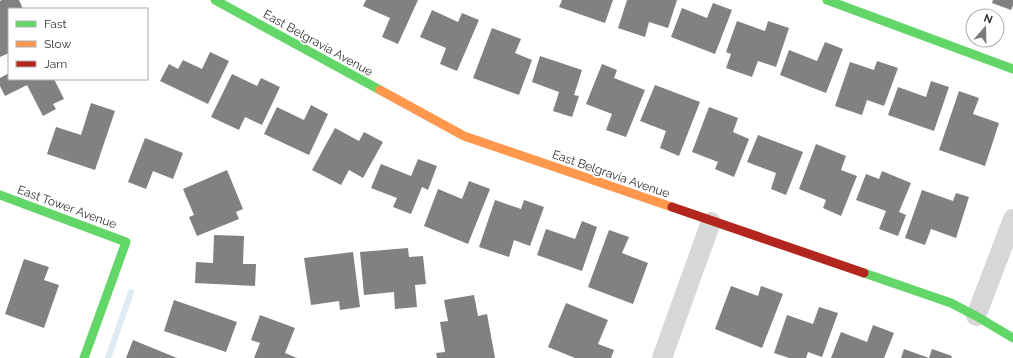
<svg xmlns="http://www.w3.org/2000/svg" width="1013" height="358" font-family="Raleway,sans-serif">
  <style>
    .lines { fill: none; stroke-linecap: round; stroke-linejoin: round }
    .stream { stroke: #ddebf3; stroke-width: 6 }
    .building { fill: #818181 }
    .street { stroke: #d7d7d7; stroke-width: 20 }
    .fast { stroke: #63d668; stroke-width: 9 }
    .slow { stroke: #ff974d; stroke-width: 9 }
    .jam { stroke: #b3261e; stroke-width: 9 }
    .labels { text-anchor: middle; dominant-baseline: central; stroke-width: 4; stroke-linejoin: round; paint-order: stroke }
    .street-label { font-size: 12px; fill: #333; stroke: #fff }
  </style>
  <rect width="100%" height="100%" fill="#fff"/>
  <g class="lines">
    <path class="stream" d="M 108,358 L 131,292"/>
  </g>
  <path class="building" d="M 2,0 L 19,0 L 23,9 L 9,9 L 9,53 L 0,57 L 0,1 Z
    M 366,0 L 418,0 L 398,44 L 382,37 L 390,18 L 363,6 Z
    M 562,0 L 613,0 L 605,23 L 559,7 Z
    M 627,0 L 677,0 L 668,28 L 649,22 L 645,37 L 618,28 Z
    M 993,0 L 1013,0 L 1013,5 L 1011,10 L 992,3 Z
    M 713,3 L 732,10 L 715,54 L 671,37 L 682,8 L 707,18 Z
    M 432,10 L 458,22 L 462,13 L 479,20 L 457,71 L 440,64 L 446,48 L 420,37 Z
    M 737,21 L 765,31 L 768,21 L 789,28 L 776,67 L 758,61 L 752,77 L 726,68 L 731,54 L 726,52 Z
    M 492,28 L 521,39 L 515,53 L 532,60 L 519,95 L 473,78 Z
    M 825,42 L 843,49 L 826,93 L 780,75 L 789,50 L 817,61 Z
    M 210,52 L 229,61 L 208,104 L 160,81 L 169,64 L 178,69 L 183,60 L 202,69 Z
    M 540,56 L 582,70 L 574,95 L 579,96 L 572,117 L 553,111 L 559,92 L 532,82 Z
    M 877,61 L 898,68 L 884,106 L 867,100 L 862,115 L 835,106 L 850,62 L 874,70 Z
    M 602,64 L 617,70 L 614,78 L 645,90 L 626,137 L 606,130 L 612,114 L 586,104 Z
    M 9,73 L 9,79 L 54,79 L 64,99 L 53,104 L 56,109 L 43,116 L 27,85 L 5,96 L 0,86 L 0,78 Z
    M 232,74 L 257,86 L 261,78 L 280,87 L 262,125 L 245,117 L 239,130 L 211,117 Z
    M 931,81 L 949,87 L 934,131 L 888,115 L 898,87 L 926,97 Z
    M 655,85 L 700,102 L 679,156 L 660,148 L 666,131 L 640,121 Z
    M 959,91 L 979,98 L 973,114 L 999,123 L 985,166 L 939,150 Z
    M 91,103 L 115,111 L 95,170 L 47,154 L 56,127 L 81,135 Z
    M 311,105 L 328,114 L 309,155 L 264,134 L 277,107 L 304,120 Z
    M 709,107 L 738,118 L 733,132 L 749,139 L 734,177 L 715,169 L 718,162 L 692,152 Z
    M 335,128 L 359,141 L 364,132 L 383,142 L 363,178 L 349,170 L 341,185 L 312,170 Z
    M 758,135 L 803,152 L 786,195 L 771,189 L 776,173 L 747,162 Z
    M 145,138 L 183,153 L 173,179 L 153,171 L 146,189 L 128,182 Z
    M 816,144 L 846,156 L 841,170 L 857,176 L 841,216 L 823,208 L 826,200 L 799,189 Z
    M 418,159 L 437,166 L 428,190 L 422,187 L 411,214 L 393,207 L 397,198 L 371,188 L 381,164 L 411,176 Z
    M 227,170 L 243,209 L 236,212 L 239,219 L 197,236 L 189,217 L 194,215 L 183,189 Z
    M 882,171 L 911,183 L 899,212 L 906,215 L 898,236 L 879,229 L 886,211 L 856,200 L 866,174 L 879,179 Z
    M 469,181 L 490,189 L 468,244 L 424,226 L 438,189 L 462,199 Z
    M 922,190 L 953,201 L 956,193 L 969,197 L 956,238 L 931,229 L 925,245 L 905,238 Z
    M 495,200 L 521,209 L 524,200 L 544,207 L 530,246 L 514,240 L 509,257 L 479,247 Z
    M 582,221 L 597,227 L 582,271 L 537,255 L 546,229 L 575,239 Z
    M 609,230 L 629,237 L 622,253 L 648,263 L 633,304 L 588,287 Z
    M 214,235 L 244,236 L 243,264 L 256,264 L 255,286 L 195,283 L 196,262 L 213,263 Z
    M 408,248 L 409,257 L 423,256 L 426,284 L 415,285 L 417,307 L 395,309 L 394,292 L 364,295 L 360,252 Z
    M 353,252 L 360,307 L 340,310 L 339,301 L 311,305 L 304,258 Z
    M 24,259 L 49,267 L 44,280 L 59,285 L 44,328 L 5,314 Z
    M 731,286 L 758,296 L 761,286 L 783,294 L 762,348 L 715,329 Z
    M 474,295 L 478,316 L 487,314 L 495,358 L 437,358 L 436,353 L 445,352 L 440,322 L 448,321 L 444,300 Z
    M 174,300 L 237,322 L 226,352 L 164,331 Z
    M 566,303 L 608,320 L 598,344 L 614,350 L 611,358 L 575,358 L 548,347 Z
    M 819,307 L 838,313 L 822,357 L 808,352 L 806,358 L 789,358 L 774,353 L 787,315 L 813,324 Z
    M 260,315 L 295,328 L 285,353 L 297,358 L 254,358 L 260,343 L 251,340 Z
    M 873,325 L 894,333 L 884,358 L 831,358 L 841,332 L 867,342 Z
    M 133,340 L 177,358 L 126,358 Z
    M 904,349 L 929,358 L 932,349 L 952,356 L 951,358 L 901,358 Z"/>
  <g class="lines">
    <path class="street" d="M 976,316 L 1013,219
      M 662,358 L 711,222"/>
    <path class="fast" d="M 215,0 L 380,90
      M 827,0 L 1013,69
      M 0,195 L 126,242 L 84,358
      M 864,273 L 951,303 L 976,316 L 1013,338"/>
    <path class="slow" d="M 380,90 L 464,136 L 672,207"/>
    <path class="jam" d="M 672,207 L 864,273"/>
  </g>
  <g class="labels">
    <g class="street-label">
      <text transform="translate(318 43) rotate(29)">East Belgravia Avenue</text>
      <text transform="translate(611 174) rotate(19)">East Belgravia Avenue</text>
      <text transform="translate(67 207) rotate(20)">East Tower Avenue</text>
    </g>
  </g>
  <rect x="8" y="8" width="140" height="72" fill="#ffffff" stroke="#adadad"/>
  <rect x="16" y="21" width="20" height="6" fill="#63d668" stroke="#adadad"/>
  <text x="44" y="28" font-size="12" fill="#333333">Fast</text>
  <rect x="16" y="41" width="20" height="6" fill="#ff974d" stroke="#adadad"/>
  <text x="44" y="48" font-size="12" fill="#333333">Slow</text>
  <rect x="16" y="61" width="20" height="6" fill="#b3261e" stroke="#adadad"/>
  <text x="44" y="68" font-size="12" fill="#333333">Jam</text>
  <g transform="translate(985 28) rotate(20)"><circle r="19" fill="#ffffff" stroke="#adadad"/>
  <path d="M0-3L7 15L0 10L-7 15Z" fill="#7a7a7a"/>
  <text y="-6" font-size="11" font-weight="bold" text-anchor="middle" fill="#333333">N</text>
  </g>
</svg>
